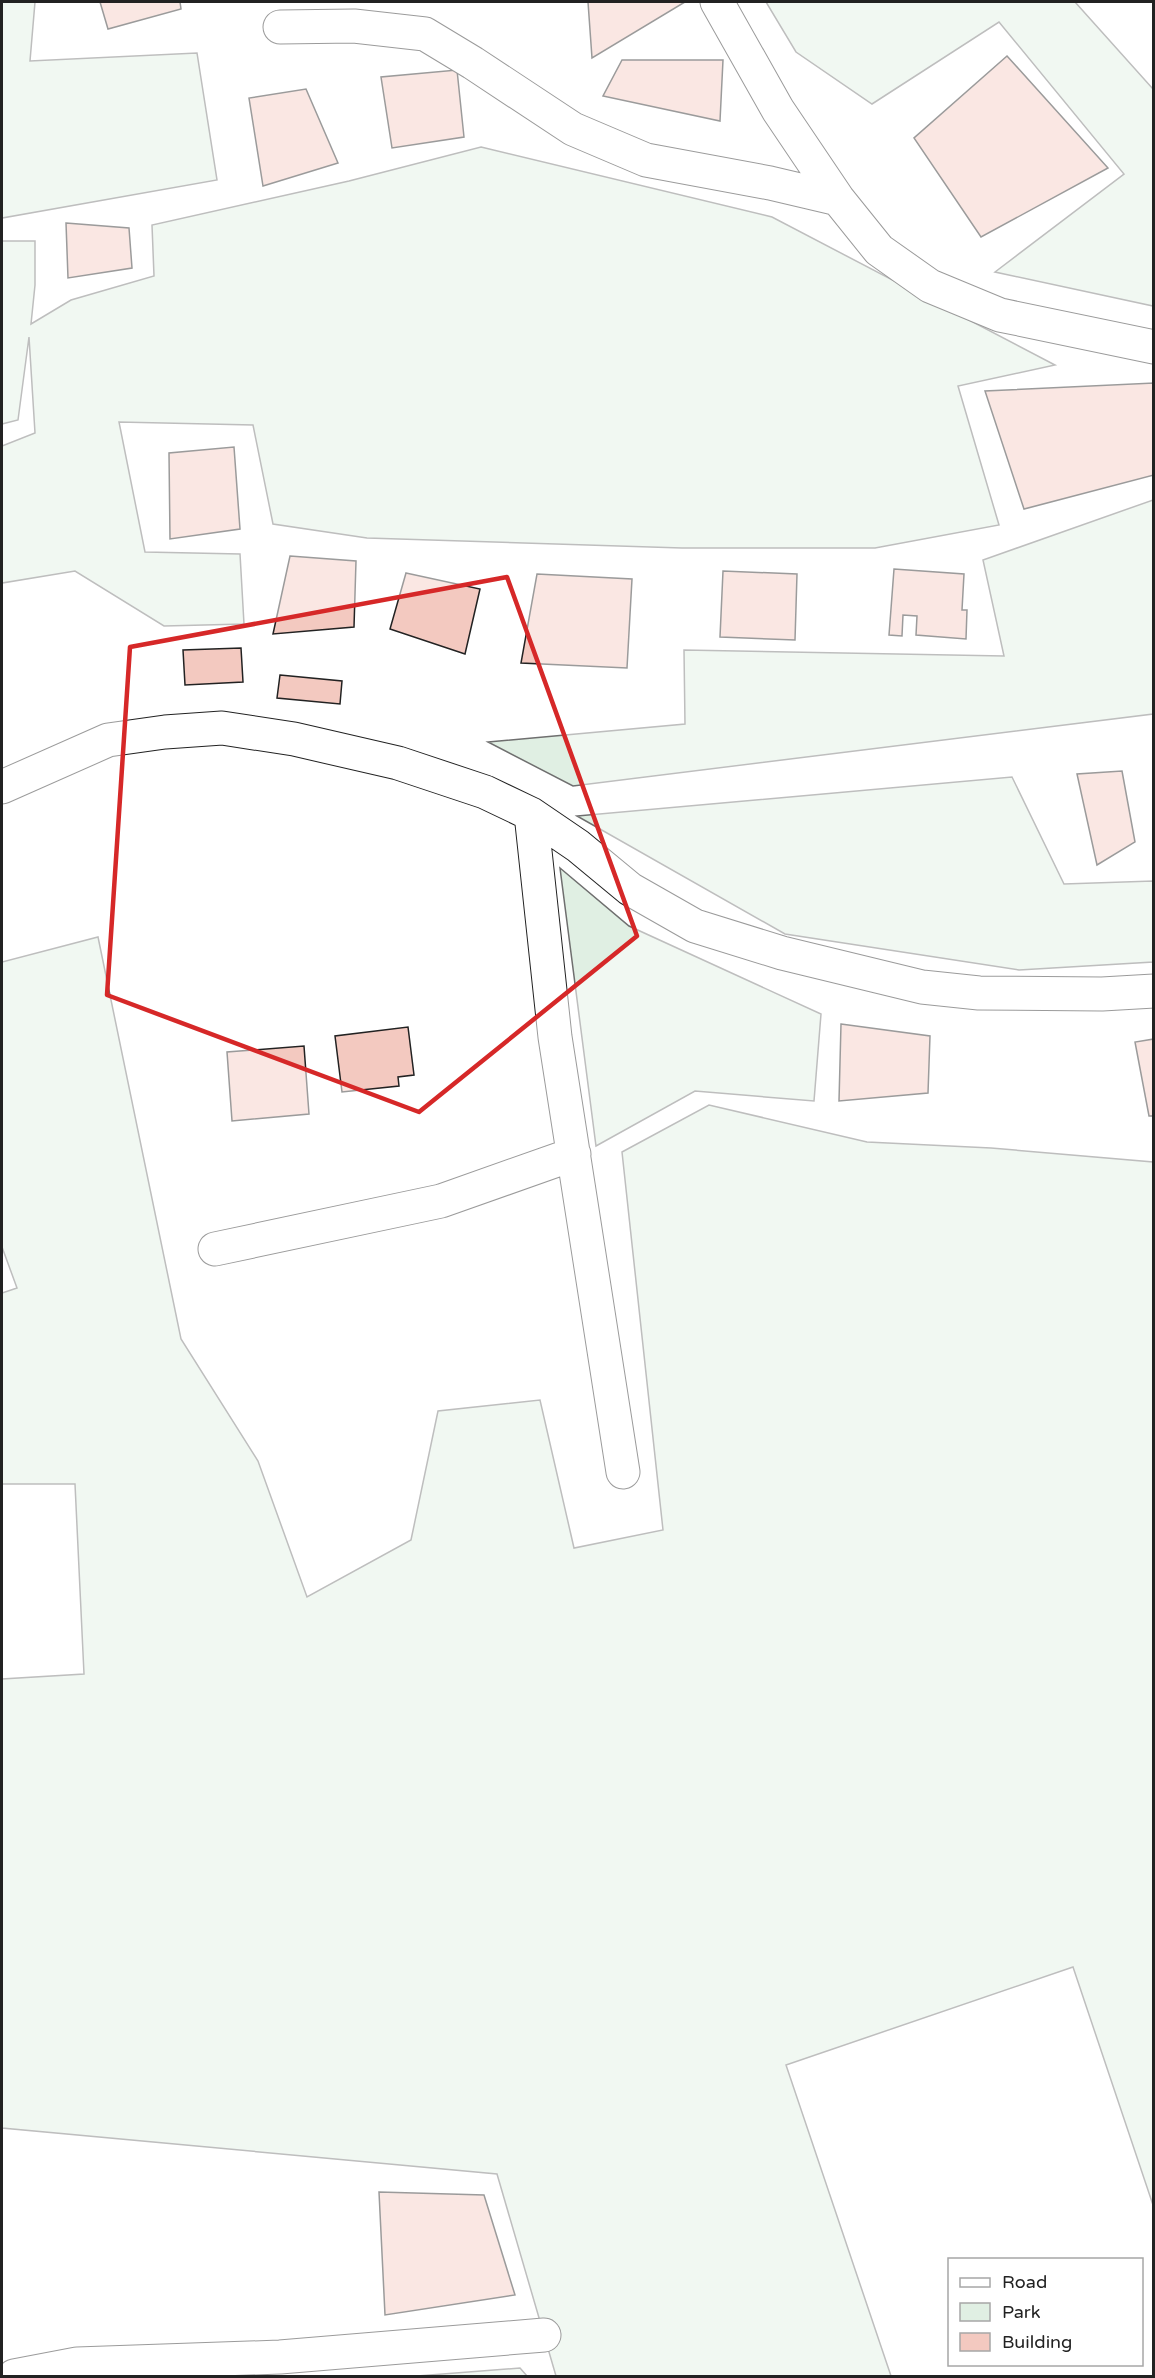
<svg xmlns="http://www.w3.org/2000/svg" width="1155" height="2378" font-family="'Varela Round',sans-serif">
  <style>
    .green { fill: #e0efe3; stroke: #6f6f6f; stroke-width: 1.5 }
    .building { fill: #f3c9c0; stroke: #222; stroke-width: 1.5 }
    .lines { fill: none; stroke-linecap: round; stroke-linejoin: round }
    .street-casing { stroke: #222; stroke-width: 35 }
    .street { stroke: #fff; stroke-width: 33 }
    .marked { fill: none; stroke: #d62828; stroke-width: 4.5; stroke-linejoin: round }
  </style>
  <rect width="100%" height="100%" fill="#fff"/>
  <path class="green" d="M 2,2 L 35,2 L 30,61 L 197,53 L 217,180 L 2,218 Z
    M 766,2 L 1075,2 L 1153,89 L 1153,306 L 995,272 L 1124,174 L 999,22 L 872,104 L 796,52 Z
    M 481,147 L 772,217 L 1055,365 L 958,386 L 999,525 L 875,548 L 682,548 L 367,538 L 273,524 L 253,425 L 119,422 L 145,552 L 240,554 L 244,624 L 164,626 L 75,571 L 2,583 L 2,446 L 35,433 L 29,337 L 18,420 L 2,424 L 2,241 L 35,241 L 35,285 L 31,324 L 71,300 L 154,276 L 152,225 L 349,181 Z
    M 1153,500 L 1153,714 L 573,786 L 488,742 L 685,724 L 684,650 L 1004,656 L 983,560 Z
    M 1012,777 L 1064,884 L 1153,881 L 1153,962 L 1019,970 L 785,934 L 577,816 Z
    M 560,868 L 629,926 L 821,1014 L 814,1101 L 695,1091 L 596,1146 Z
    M 98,937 L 181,1339 L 258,1461 L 307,1597 L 411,1540 L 438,1411 L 540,1400 L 574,1548 L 663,1530 L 622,1152 L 709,1105 L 867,1142 L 991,1148 L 1153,1162 L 1153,2205 L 1073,1967 L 786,2065 L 891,2376 L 556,2376 L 497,2174 L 2,2128 L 2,1679 L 84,1674 L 75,1484 L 2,1484 L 2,1293 L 17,1288 L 2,1247 L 2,962 Z
    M 520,2368 L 527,2376 L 417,2376 Z"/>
  <path class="building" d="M 100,2 L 180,2 L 181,9 L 108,29 Z
    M 588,2 L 685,2 L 592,58 Z
    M 1007,56 L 1108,168 L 981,237 L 914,138 Z
    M 622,60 L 723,60 L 720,121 L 603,96 Z
    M 457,70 L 464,137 L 392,148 L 381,77 Z
    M 306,89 L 338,163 L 263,186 L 249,98 Z
    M 66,223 L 129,228 L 132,268 L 68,278 Z
    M 1154,383 L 1154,475 L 1024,509 L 985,391 Z
    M 234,447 L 240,529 L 170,539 L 169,453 Z
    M 290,556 L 356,561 L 354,627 L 273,634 Z
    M 894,569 L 964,574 L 962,610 L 967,610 L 966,639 L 916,635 L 917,616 L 903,615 L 902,636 L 889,635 Z
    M 723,571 L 797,574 L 795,640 L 720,637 Z
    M 406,573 L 480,589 L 465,654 L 390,629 Z
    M 537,574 L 632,579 L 627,668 L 521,663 Z
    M 241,648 L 243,682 L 185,685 L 183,650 Z
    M 280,675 L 342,681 L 340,704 L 277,698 Z
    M 1122,771 L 1135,842 L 1097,865 L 1077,774 Z
    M 841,1024 L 930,1036 L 928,1093 L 839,1101 Z
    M 408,1027 L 414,1075 L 398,1077 L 399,1086 L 342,1092 L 335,1036 Z
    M 1154,1039 L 1154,1116 L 1149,1116 L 1135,1042 Z
    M 304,1046 L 309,1114 L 232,1121 L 227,1052 Z
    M 379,2192 L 484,2195 L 515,2295 L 385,2315 Z"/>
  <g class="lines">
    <defs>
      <path id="street" d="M 717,2 L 778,110 L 838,199 L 879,250 L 930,286 L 1000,315 L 1154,347
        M 280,27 L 354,26 L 425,34 L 473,63 L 573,129 L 646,160 L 770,183 L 838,199
        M 2,787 L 108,740 L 165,732 L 222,728 L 294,739 L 398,763 L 485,792 L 531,814 L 578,846 L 630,889 L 695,926 L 782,953 L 922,987 L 979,993 L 1102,994 L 1154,991
        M 531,814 L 555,1037 L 623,1472
        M 215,1249 L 441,1201 L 574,1154
        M 14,2376 L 77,2364 L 280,2357 L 544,2335"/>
    </defs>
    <use href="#street" class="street-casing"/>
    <use href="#street" class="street"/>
  </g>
  <path d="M0 0H1155V2378H0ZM 507,577 L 637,936 L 419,1112 L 107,995 L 130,647 Z" fill="#fff" fill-opacity=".55" fill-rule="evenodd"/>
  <path class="marked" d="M 507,577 L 637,936 L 419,1112 L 107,995 L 130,647 Z"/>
  <rect width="1155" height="2378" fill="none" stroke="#222222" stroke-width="6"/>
  <rect x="948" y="2258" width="195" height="108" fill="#ffffff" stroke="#a7a7a7" stroke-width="1.5"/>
  <rect x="960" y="2278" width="30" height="9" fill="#ffffff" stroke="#a7a7a7" stroke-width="1.5"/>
  <text x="1002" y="2288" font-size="18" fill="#222222">Road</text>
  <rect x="960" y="2303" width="30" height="18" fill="#e0efe3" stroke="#a7a7a7" stroke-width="1.5"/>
  <text x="1002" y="2318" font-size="18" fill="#222222">Park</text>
  <rect x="960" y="2333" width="30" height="18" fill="#f3c9c0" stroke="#a7a7a7" stroke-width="1.5"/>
  <text x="1002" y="2348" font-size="18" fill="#222222">Building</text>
</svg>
